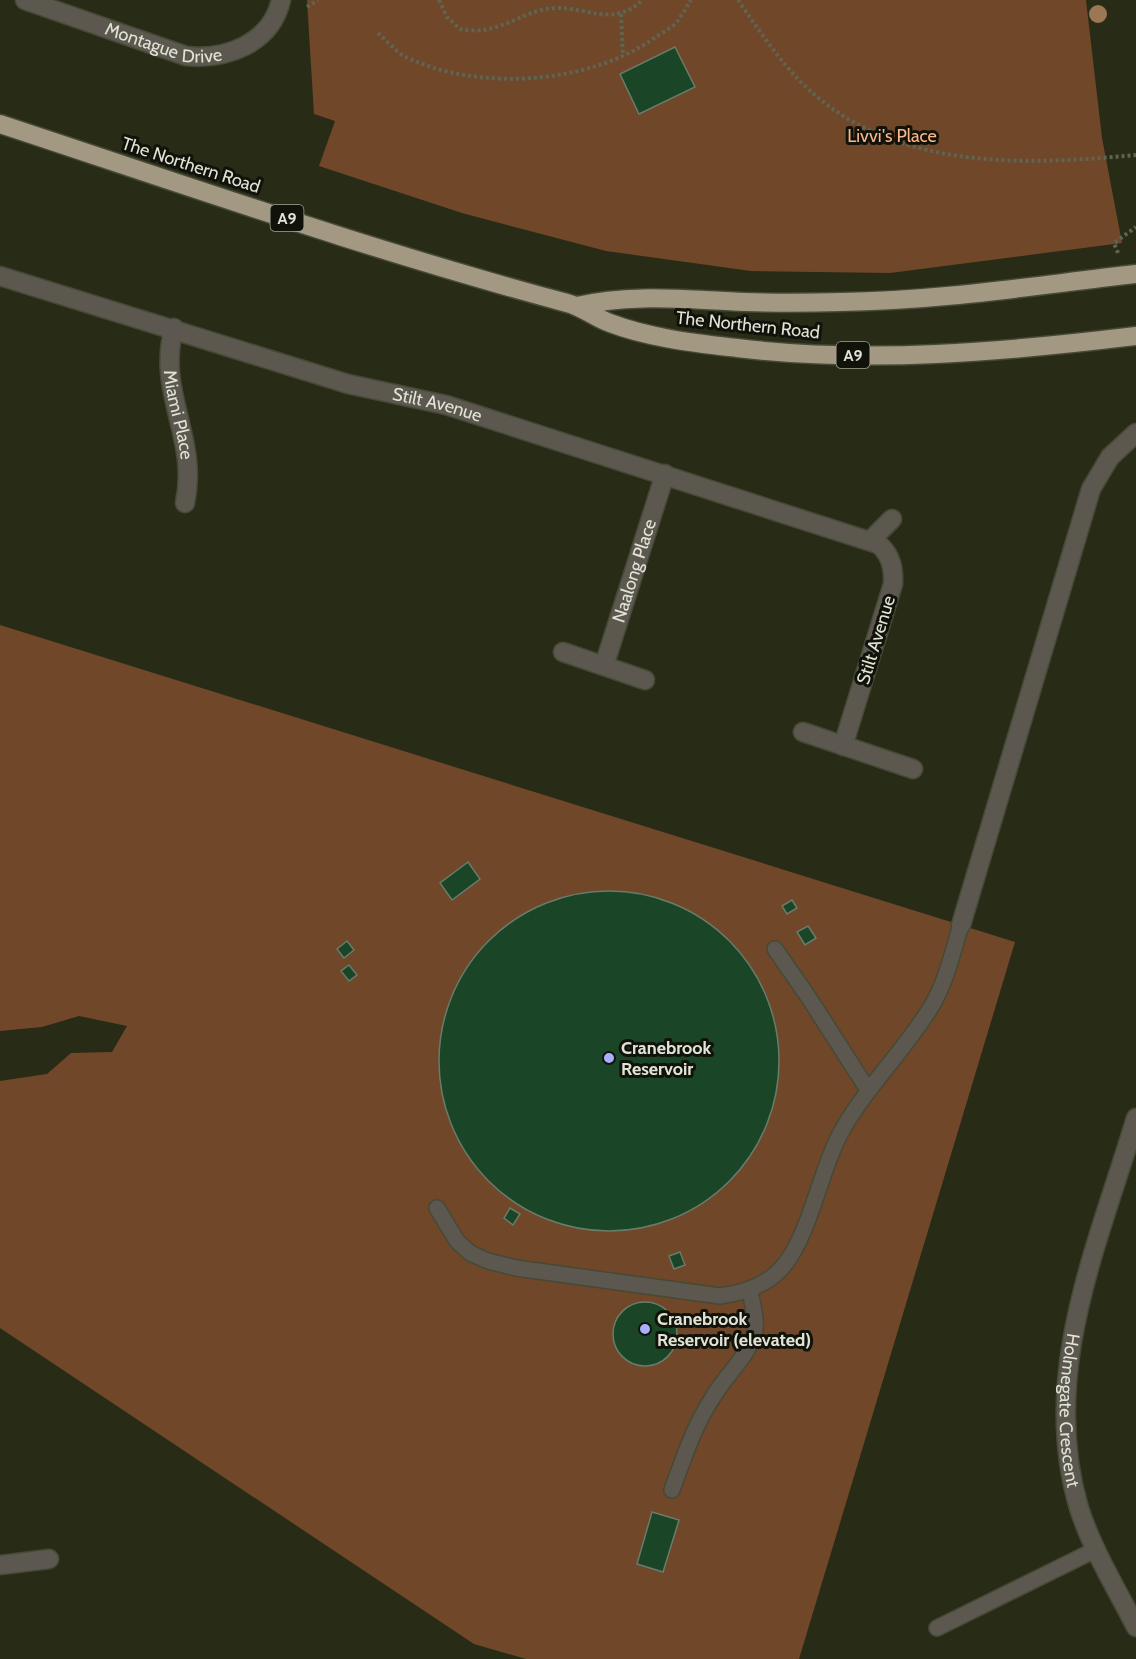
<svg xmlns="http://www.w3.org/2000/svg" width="1136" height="1659" font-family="Cabin,sans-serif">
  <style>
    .green { fill: #71472a }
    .building { fill: #1a4526; stroke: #687c6b; stroke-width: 1.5 }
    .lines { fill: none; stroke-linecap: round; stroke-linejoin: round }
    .lane-casing { stroke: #454936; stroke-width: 18 }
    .street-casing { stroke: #454936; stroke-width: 21 }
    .highway-casing { stroke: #454936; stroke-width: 21 }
    .path { stroke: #606451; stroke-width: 4; stroke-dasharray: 3 3; stroke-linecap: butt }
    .lane { stroke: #5d584f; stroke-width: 15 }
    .street { stroke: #5d584f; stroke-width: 18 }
    .highway { stroke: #a39881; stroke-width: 18 }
    .tree { fill: #9c7755 }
    .poi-dot { fill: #a8b0fc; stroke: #11130a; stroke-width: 2 }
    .labels { text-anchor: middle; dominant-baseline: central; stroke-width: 6; stroke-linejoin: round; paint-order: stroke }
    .shield { fill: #11130a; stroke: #a2a599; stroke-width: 1.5 }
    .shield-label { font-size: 16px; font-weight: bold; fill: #e0e3d6 }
    .street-label { font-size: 18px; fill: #e0e3d6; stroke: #11130a }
    .park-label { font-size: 18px; fill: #fbb588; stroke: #11130a }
    .poi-label { font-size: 18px; font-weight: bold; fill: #e0e3d6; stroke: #11130a; text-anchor: start }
  </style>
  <rect width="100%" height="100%" fill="#282c17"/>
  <path class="green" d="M 307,0 L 1086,0 L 1102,138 L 1122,243 L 890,273 L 751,271 L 606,251 L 462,213 L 319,166 L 335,121 L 314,114 Z
    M 0,625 L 1015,942 L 799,1659 L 526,1659 L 474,1644 L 0,1328 L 0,1081 L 47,1074 L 71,1053 L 112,1052 L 127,1026 L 79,1016 L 42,1027 L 0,1031 Z"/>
  <path class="building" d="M 675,47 L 695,87 L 639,114 L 620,74 Z
    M 468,862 L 480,879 L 452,900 L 440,883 Z
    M439 1061a170 170 0 1 1 340 0a170 170 0 1 1-340 0Z
    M 792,900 L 797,908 L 787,914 L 782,906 Z
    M 808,926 L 816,938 L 805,945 L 797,932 Z
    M 347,941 L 354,950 L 344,958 L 337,949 Z
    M 349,965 L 357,975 L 349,981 L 341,971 Z
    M 510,1208 L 520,1214 L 513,1225 L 504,1218 Z
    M 680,1252 L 685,1265 L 674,1269 L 669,1256 Z
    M613 1334a32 32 0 1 1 64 0a32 32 0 1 1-64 0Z
    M 652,1512 L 679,1520 L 663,1572 L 637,1564 Z"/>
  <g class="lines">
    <defs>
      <path id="lane" d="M 775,949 L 809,998 L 868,1090
        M 437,1208 L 457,1241 L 470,1253 L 488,1261 L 516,1268 L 720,1296 C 743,1293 765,1286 781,1269 C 809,1238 819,1175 839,1136 C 865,1087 907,1049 934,1002 C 947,978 953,951 961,925
        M 672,1490 C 684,1457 694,1426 713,1397 C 725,1376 746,1359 754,1335 C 758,1321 752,1304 750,1290
        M 937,1628 L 1097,1549"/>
      <g id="street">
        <path id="s1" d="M 25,0 L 186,56 C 226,60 271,44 281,0"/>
        <path id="s2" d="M 0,276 L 348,384 L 446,405 L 878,544 C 891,554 894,568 893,584 L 843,746"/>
        <path id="s3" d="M 174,328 C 156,393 199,437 185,503"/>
        <path d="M 871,540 L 892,519"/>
        <path d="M 563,652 L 645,680"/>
        <path id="s4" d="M 604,666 L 665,474"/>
        <path d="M 803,732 L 913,769"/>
        <path d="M 961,925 L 1091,489 L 1110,457 L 1136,433"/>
        <path id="s5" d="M 1136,1118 C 1098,1245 1039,1374 1079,1508 C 1092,1549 1116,1588 1136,1627"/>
        <path d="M 0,1565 L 49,1559"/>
      </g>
      <path id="highway" d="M 0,124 C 188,186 376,252 567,303 C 583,307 595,318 610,323 C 649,338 695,343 737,348 C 869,364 1004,352 1136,336
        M 577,306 C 633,293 687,300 745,302 C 777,303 809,303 841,302 C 940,301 1038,285 1136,274"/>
    </defs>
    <use href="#lane" class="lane-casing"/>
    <use href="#street" class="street-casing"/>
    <use href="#highway" class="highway-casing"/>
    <path class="path" d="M 439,0 L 447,17 L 460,29 C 467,30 476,31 483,30 C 507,27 530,9 555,8 C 590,7 611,28 643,0
      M 738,0 C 756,26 774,53 796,77 C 884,171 1018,166 1136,155
      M 307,7 L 318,0
      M 621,14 L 623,56
      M 378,33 C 387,41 396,52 406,57 C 478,92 588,84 653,39 C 660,34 670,29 676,23 C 682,16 686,7 691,0
      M 1118,253 L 1114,243 L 1136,227"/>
    <use href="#lane" class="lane"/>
    <use href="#street" class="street"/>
    <use href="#highway" class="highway"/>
  </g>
  <circle class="tree" cx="1098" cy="14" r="9"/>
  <g class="poi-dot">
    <circle cx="609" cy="1058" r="6"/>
    <circle cx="645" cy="1329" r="6"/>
  </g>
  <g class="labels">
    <g class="shield">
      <rect x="270.5" y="205" width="33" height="26" rx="4.5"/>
      <rect x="836.5" y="342" width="33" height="26" rx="4.5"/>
    </g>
    <g class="shield-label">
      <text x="287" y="218">A9</text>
      <text x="853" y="355">A9</text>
    </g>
    <g class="street-label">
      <text stroke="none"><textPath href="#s1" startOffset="146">Montague Drive</textPath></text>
      <text transform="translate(191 165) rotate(18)">The Northern Road</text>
      <text transform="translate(748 325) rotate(6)">The Northern Road</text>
      <text stroke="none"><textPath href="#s2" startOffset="456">Stilt Avenue</textPath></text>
      <text stroke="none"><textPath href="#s3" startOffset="88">Miami Place</textPath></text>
      <text stroke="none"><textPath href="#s4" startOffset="100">Naalong Place</textPath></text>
      <text transform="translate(876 640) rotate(-73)">Stilt Avenue</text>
      <text stroke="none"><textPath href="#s5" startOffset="302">Holmegate Crescent</textPath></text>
    </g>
    <g class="park-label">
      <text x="892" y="136">Livvi's Place</text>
    </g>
    <g class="poi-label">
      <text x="621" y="1048">Cranebrook<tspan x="621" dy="21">Reservoir</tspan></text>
      <text x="657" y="1319">Cranebrook<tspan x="657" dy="21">Reservoir (elevated)</tspan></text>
    </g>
  </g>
</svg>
